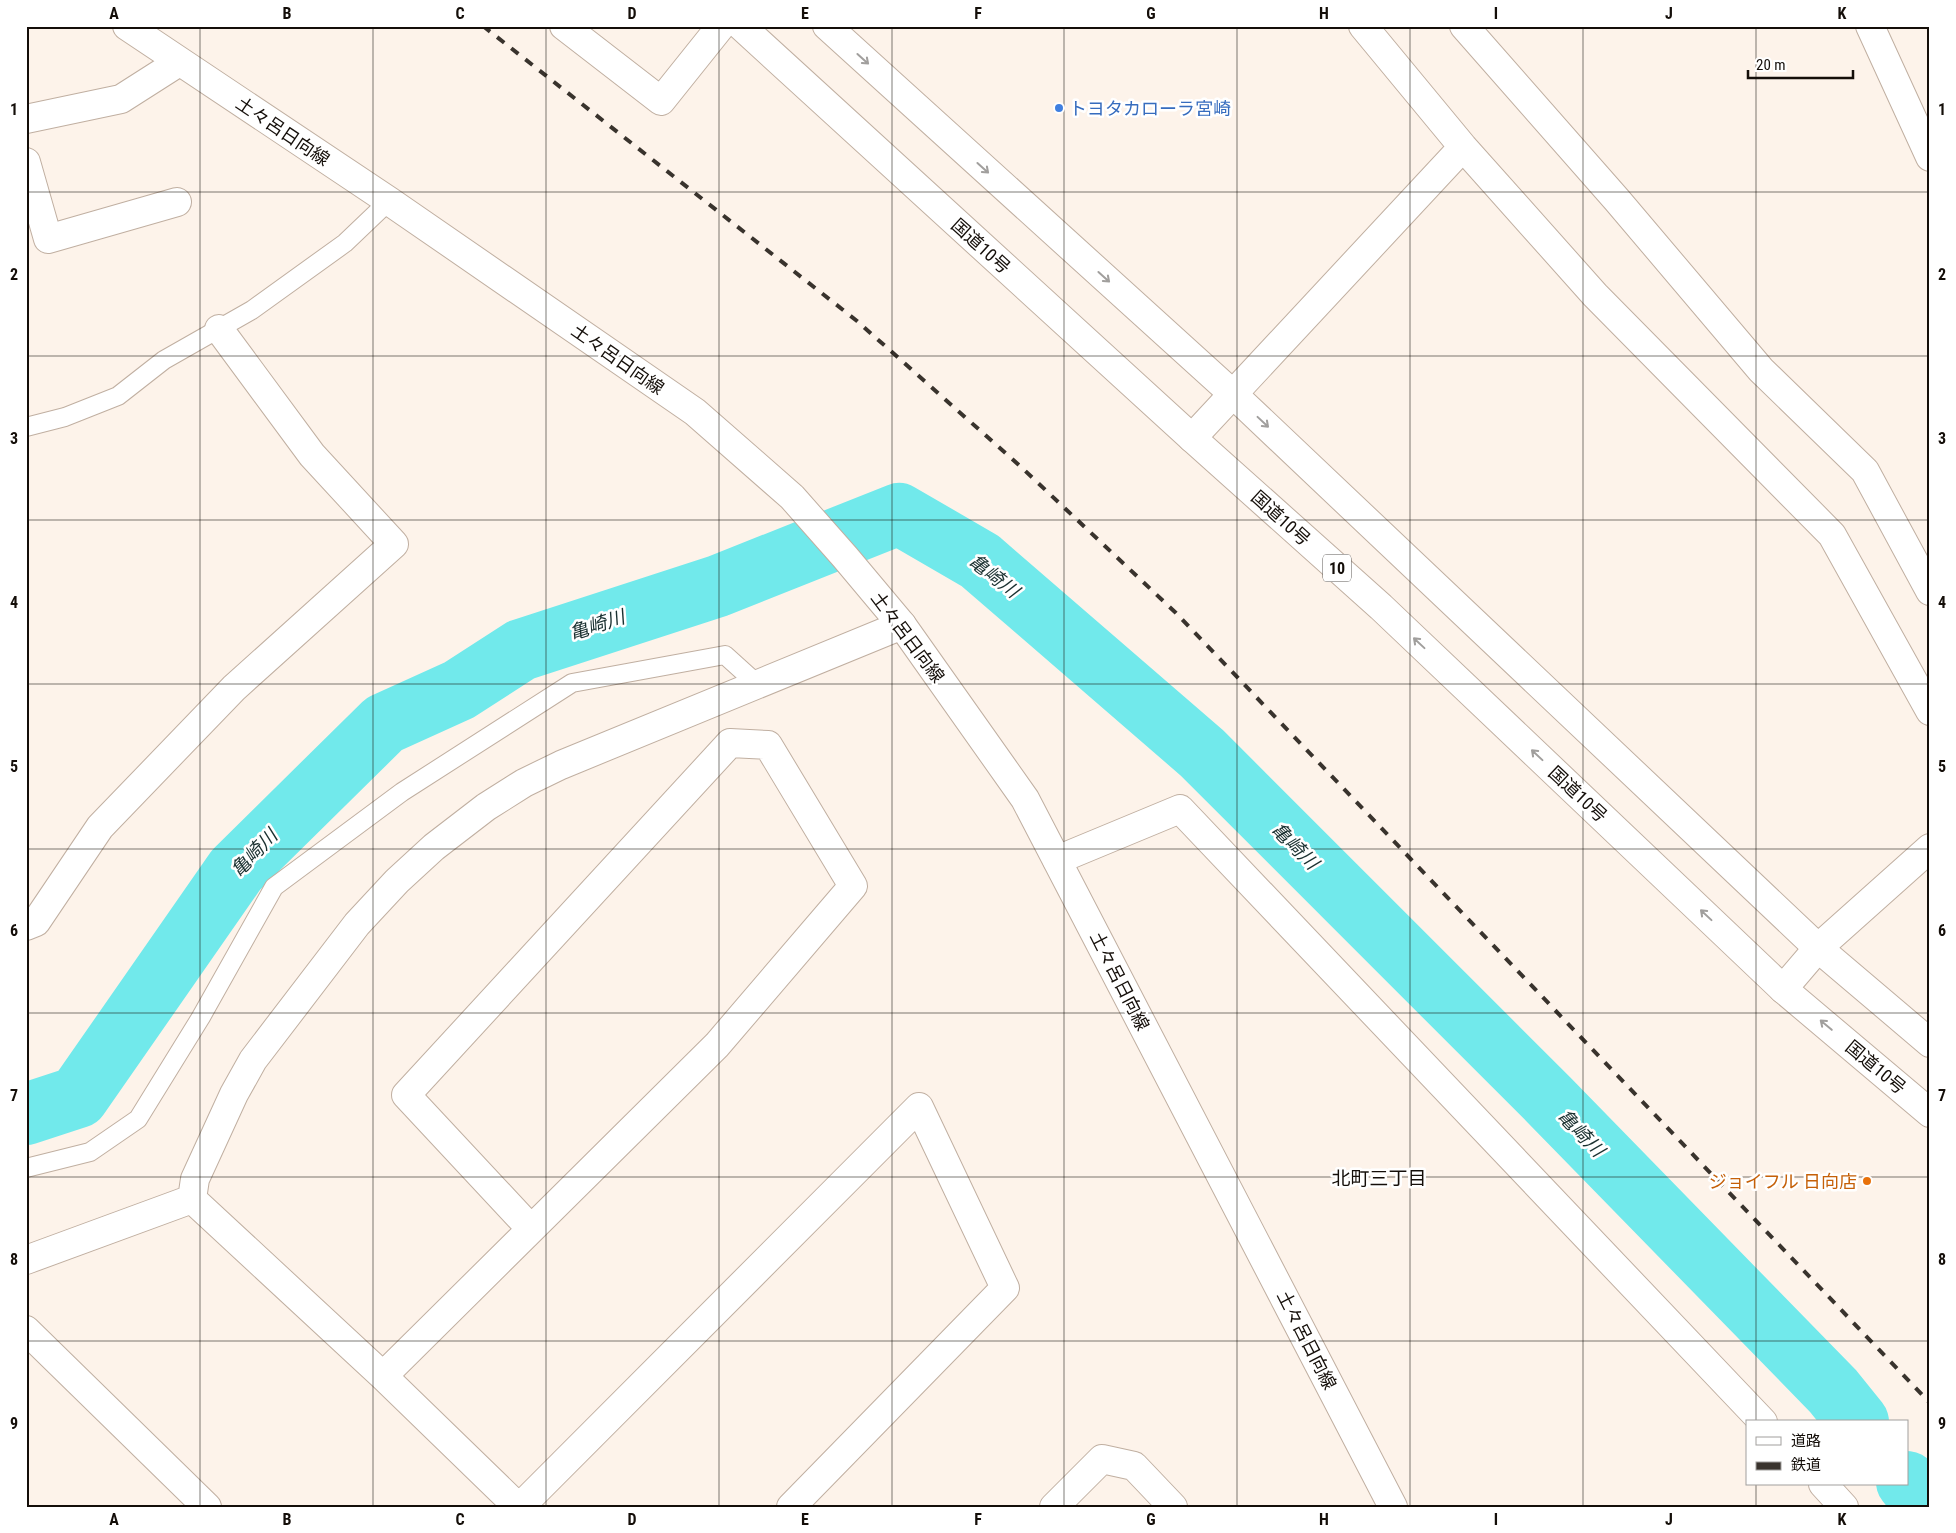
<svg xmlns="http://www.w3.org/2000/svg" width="1956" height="1533" font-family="'Roboto Condensed','Noto Sans JP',sans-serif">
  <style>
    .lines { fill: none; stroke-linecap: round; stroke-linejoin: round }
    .river { stroke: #71e9eb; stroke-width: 62 }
    .service-casing { stroke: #c0afa1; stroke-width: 20 }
    .minor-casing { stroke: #c0afa1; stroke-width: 30 }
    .tertiary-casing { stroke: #c0afa1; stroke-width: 30 }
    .secondary-casing { stroke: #c0afa1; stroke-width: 30 }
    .trunk-casing { stroke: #c0afa1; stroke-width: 30 }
    .service { stroke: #fff; stroke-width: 18 }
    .minor { stroke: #fff; stroke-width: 28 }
    .tertiary { stroke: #fff; stroke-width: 28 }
    .secondary { stroke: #fff; stroke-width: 28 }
    .trunk { stroke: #fff; stroke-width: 28 }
    .rail { stroke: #39332d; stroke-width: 4; stroke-dasharray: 9 9; stroke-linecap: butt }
    .oneway { stroke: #a19f9d }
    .grid { fill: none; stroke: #140e09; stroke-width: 1; stroke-opacity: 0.55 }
    .shop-dot { fill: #3f7fe0; stroke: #fff; stroke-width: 2 }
    .food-dot { fill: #e8710a; stroke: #fff; stroke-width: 2 }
    .labels { text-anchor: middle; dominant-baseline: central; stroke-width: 5; stroke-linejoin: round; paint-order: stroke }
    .shield { fill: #fff; stroke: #5a5653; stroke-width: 1 }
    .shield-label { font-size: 16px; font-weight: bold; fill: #140e09 }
    .shop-label { font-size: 18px; fill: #366cbe; stroke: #fff; text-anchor: start }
    .street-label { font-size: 18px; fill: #140e09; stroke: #fff }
    .food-label { font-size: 18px; fill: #c56008; stroke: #fff; text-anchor: end }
    .water-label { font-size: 19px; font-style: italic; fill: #1a3030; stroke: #fff }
    .neighbourhood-label { font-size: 19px; fill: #140e09; stroke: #fff }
    .neatline { fill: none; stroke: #140e09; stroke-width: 2 }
    .grid-label { font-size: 16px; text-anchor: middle; font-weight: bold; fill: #140e09 }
  </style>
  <rect width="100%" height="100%" fill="#fdf3ea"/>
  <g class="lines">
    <path class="river" d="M 26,1114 L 78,1097 L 236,870 L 384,724 L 459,690 L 521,650 L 718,586 L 899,514 L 980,561 L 1202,753 L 1548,1099 L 1833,1391 L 1858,1422
      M 1907,1482 L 1927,1507"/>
    <defs>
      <path id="service" d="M 26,427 L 65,417 L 118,396 L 164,360 L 252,310 L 345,243 L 389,201
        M 26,1168 L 90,1152 L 138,1119 L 201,1017 L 274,887 L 402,792 L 572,683 L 725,655 L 756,683"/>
      <path id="minor" d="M 564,26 L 661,101 L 721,26
        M 1363,26 L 1463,147 L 1595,295 L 1832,535 L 1930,711
        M 1464,26 L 1617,200 L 1761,370 L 1865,471 L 1930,591
        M 1870,26 L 1930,157
        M 26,162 L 48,239 L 177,202
        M 1192,438 L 1463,147
        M 1057,860 L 1180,809 L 1763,1422
        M 26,926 L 36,922 L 100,827 L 234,688 L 394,544 L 312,455 L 219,329
        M 1783,989 L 1818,948 L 1930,848
        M 192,1199 L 195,1179 L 234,1094 L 253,1060 L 357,924 L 397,881 L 434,847 L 486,807 L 524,783 L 561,765 L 902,625
        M 192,1199 L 383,1376 L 518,1507
        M 26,1260 L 192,1199
        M 383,1376 L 717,1045 L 853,886 L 768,745 L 730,743 L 406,1095 L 531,1229
        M 1823,1484 L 1844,1507
        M 520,1507 L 919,1107 L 1005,1288 L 791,1507
        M 1054,1507 L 1102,1459 L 1134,1466 L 1173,1507"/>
      <path id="tertiary" d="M 26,119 L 121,99 L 179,62
        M 26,1330 L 207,1507"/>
      <path id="secondary" d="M 127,26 L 389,201 L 695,412 L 792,497 L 845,557 L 902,625 L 1025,799 L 1393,1507"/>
      <path id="trunk" d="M 741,26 L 1192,438 L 1381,607 L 1783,989 L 1930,1113
        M 827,26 L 1234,395 L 1818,948 L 1930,1043"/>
    </defs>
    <use href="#service" class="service-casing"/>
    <use href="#minor" class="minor-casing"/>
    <use href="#tertiary" class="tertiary-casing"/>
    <use href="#secondary" class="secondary-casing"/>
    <use href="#trunk" class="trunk-casing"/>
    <use href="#service" class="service"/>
    <use href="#minor" class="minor"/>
    <use href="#tertiary" class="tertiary"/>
    <use href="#secondary" class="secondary"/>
    <use href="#trunk" class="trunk"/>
    <path class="rail" d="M 483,26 L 857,321 L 1020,466 L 1176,613 L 1930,1403"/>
  </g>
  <defs><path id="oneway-shaft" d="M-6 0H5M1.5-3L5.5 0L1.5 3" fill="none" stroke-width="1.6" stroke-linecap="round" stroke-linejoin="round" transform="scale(1.25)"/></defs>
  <g class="oneway">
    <use href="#oneway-shaft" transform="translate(863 59) rotate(42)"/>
    <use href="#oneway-shaft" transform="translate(983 168) rotate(42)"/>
    <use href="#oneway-shaft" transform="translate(1104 277) rotate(42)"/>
    <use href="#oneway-shaft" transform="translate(1263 422) rotate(43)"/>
    <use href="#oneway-shaft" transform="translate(1419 643) rotate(-137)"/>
    <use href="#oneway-shaft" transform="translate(1537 755) rotate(-137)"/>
    <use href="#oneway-shaft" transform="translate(1706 915) rotate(-137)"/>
    <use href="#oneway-shaft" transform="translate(1826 1025) rotate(-140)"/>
  </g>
  <path class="grid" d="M 200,26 L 200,1507M 373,26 L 373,1507M 546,26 L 546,1507M 719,26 L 719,1507M 892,26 L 892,1507M 1064,26 L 1064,1507M 1237,26 L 1237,1507M 1410,26 L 1410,1507M 1583,26 L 1583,1507M 1756,26 L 1756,1422M 26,192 L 1930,192M 26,356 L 1930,356M 26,520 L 1930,520M 26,684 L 1930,684M 26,849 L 1930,849M 26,1013 L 1930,1013M 26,1177 L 1930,1177M 26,1341 L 1930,1341M 1756,1484 L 1756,1507"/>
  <circle class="shop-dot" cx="1059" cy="108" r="5"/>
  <circle class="food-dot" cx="1867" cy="1181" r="5"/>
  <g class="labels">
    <rect class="shield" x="1323" y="554.5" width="28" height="27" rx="4"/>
    <g class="shield-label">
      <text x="1337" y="568">10</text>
    </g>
    <g class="shop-label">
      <text x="1069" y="108">トヨタカローラ宮崎</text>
    </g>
    <g class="street-label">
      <text transform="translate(283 131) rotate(34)">土々呂日向線</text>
      <text transform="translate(981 246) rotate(42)">国道10号</text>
      <text transform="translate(618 359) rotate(35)">土々呂日向線</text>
      <text transform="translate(1281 518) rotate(42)">国道10号</text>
      <text transform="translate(908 637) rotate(53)">土々呂日向線</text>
      <text transform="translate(1578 794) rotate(43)">国道10号</text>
      <text transform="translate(1120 981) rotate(63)">土々呂日向線</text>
      <text transform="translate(1876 1067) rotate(40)">国道10号</text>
      <text transform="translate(1307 1340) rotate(63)">土々呂日向線</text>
    </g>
    <g class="food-label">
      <text x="1857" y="1181">ジョイフル 日向店</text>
    </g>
    <g class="water-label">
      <text transform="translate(994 576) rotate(38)">亀崎川</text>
      <text transform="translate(597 625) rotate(-18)">亀崎川</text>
      <text transform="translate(1295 846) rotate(45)">亀崎川</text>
      <text transform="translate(254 853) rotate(-46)">亀崎川</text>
      <text transform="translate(1581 1133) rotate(46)">亀崎川</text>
    </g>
    <g class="neighbourhood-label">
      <text x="1379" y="1178">北町三丁目</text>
    </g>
  </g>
  <rect width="1956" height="1533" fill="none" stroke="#ffffff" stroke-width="55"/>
  <rect x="1746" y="1420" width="162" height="65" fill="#ffffff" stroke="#a19f9d"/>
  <rect x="1756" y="1437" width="25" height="8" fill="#ffffff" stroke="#a19f9d"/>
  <text x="1791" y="1446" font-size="15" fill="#140e09">道路</text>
  <rect x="1756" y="1462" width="25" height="8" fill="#39332d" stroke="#a19f9d"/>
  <text x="1791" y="1470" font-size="15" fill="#140e09">鉄道</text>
  <path d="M1748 70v8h105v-8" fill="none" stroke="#140e09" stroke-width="2.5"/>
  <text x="1756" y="70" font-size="15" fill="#140e09" stroke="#ffffff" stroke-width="4" paint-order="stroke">20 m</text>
  <rect x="28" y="28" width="1900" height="1478" class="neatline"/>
  <g class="grid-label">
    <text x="114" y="19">A</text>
    <text x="287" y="19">B</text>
    <text x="460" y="19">C</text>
    <text x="632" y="19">D</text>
    <text x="805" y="19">E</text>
    <text x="978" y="19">F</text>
    <text x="1151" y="19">G</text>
    <text x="1324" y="19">H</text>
    <text x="1496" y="19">I</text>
    <text x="1669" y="19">J</text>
    <text x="1842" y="19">K</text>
    <text x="14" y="115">1</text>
    <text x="1942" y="115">1</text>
    <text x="14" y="280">2</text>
    <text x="1942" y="280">2</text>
    <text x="14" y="444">3</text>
    <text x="1942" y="444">3</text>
    <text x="14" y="608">4</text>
    <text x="1942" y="608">4</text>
    <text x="14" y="772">5</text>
    <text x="1942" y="772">5</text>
    <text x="14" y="936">6</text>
    <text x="1942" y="936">6</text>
    <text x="14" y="1101">7</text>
    <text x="1942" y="1101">7</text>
    <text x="14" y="1265">8</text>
    <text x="1942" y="1265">8</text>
    <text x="14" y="1429">9</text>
    <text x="1942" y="1429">9</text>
    <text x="114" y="1525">A</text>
    <text x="287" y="1525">B</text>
    <text x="460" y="1525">C</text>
    <text x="632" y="1525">D</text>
    <text x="805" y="1525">E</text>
    <text x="978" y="1525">F</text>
    <text x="1151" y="1525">G</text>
    <text x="1324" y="1525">H</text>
    <text x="1496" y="1525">I</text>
    <text x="1669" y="1525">J</text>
    <text x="1842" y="1525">K</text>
  </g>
</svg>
